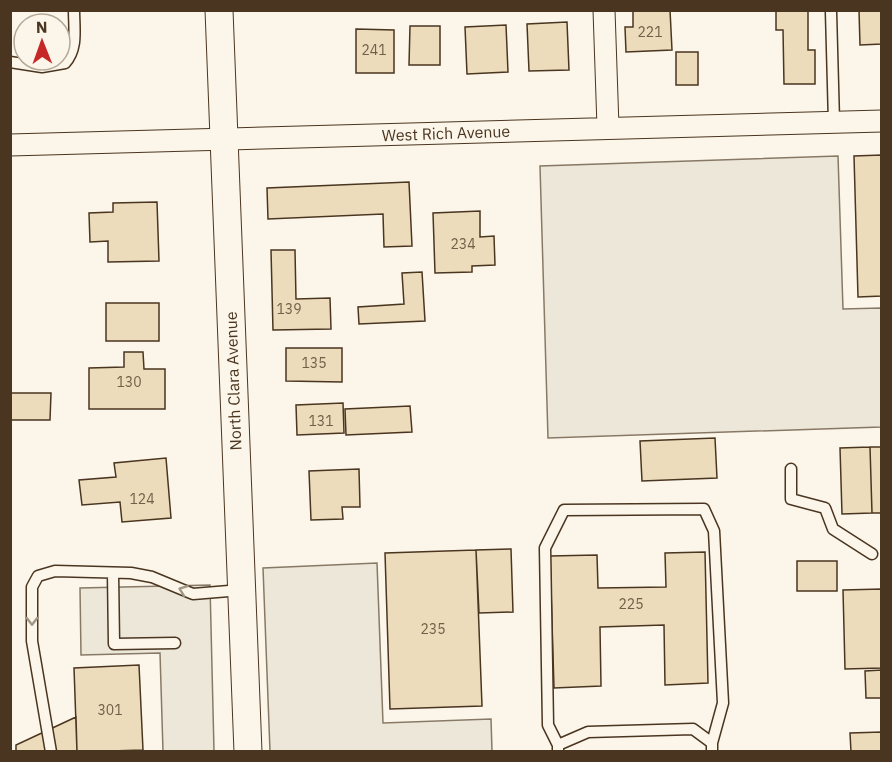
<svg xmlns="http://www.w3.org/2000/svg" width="892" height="762" font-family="'IBM Plex Sans',sans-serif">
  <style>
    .parking { fill: #ede7d9; stroke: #887966; stroke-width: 1.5 }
    .building { fill: #ecdcbc; stroke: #4a3520; stroke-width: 1.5 }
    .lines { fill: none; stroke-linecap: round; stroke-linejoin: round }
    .service-casing { stroke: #4a3520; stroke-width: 13 }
    .minor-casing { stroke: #4a3520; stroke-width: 23 }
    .tertiary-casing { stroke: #4a3520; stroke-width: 29 }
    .service { stroke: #fbf6e9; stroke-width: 10 }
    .minor { stroke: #fbf6e9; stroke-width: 21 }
    .tertiary { stroke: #fbf6e9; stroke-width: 27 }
    .oneway { stroke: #a29684 }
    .labels { text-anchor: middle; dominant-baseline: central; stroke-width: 4.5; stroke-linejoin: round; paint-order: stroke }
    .number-label { font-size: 14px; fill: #725f47 }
    .street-label { font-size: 16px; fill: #4a3520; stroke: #fbf6e9 }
  </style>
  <rect width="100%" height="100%" fill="#fbf6e9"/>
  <path class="parking" d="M 838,156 L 843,309 L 881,308 L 881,427 L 548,438 L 540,166 Z
    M 377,563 L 383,723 L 491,719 L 492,751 L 270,751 L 263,568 Z
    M 210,585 L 214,751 L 163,751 L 160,653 L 81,655 L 80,588 Z"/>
  <path class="building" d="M 633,10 L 670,10 L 672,50 L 626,52 L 625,27 L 633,27 Z
    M 776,10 L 808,10 L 808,50 L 815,50 L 815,84 L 784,84 L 783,30 L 776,30 Z
    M 859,10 L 882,10 L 882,44 L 860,45 Z
    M 567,22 L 569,70 L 529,71 L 527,24 Z
    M 506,25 L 508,72 L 467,74 L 465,27 Z
    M 410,26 L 440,26 L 440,65 L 409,65 Z
    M 356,29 L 394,30 L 394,73 L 356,73 Z
    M 676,52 L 698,52 L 698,85 L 676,85 Z
    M 882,155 L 882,296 L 858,297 L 854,156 Z
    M 409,182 L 412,246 L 384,247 L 383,214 L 268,219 L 267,188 Z
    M 157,202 L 159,261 L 108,262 L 108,241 L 90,242 L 89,213 L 113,212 L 113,203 Z
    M 480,211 L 480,237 L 494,236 L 495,265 L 472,266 L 472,272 L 435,273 L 433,213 Z
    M 271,250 L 295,250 L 296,299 L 330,298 L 331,329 L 273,330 Z
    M 422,272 L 425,321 L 359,324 L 358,307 L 404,304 L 402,273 Z
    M 106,303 L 159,303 L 159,341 L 106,341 Z
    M 286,348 L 342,348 L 342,382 L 286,381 Z
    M 124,352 L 143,352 L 144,369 L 165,369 L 165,409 L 89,409 L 89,368 L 124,367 Z
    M 10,393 L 51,393 L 50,420 L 10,420 Z
    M 343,403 L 344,433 L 297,435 L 296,405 Z
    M 410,406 L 412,432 L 346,435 L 345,409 Z
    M 715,438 L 717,478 L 642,481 L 640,441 Z
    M 870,447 L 882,447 L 882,513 L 872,513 Z
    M 870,447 L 872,513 L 842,514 L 840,448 Z
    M 166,458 L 171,518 L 122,522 L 120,502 L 82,505 L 79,480 L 116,477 L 114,463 Z
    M 359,469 L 360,507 L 342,507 L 343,519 L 311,520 L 309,471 Z
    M 511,549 L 513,612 L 479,613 L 476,550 Z
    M 476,550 L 482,706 L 390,709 L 385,553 Z
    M 705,552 L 708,683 L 665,685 L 664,625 L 600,627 L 601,686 L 554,688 L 550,556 L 597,555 L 598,588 L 666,587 L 665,553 Z
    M 797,561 L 837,561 L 837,591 L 797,591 Z
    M 882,589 L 882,668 L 845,669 L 843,590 Z
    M 139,665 L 143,750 L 77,752 L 74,668 Z
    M 882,670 L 882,698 L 866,698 L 865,671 Z
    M 76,717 L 77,752 L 16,752 L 16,745 Z
    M 882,732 L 882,752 L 851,752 L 850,733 Z"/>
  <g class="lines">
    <defs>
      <path id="service" d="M 831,12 L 834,122
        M 10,62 L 42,67 L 65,63 C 78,49 74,29 74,10
        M 791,469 L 791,499 L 825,508 L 833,529 L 872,554
        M 113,573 L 114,644 L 175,643
        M 558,745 L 548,725 L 545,548 L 564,510 L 704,509 L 714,531 L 723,703 L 712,743
        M 51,752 L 32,641 L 32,587 L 38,576 L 55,571 L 131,573 L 152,577 L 193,594 L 241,590
        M 558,752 L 558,745 L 588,732 L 693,729 L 712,743 L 712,752"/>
      <path id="minor" d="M 604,10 L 608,127
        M 10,145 L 882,121"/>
      <path id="tertiary" d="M 219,10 L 248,752"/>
    </defs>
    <use href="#service" class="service-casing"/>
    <use href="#minor" class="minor-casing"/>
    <use href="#tertiary" class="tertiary-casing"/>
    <use href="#service" class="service"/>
    <use href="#minor" class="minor"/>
    <use href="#tertiary" class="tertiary"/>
  </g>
  <defs><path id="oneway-chevron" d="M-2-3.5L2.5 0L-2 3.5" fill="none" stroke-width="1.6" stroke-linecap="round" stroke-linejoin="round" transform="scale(1.5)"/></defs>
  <g class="oneway">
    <use href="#oneway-chevron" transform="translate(183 590) rotate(-160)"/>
    <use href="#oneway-chevron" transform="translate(32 621) rotate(90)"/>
  </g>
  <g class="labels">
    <g class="number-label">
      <text x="650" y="32">221</text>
      <text x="374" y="50">241</text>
      <text x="463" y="244">234</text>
      <text x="289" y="309">139</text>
      <text x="314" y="363">135</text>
      <text x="129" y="382">130</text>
      <text x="321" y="421">131</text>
      <text x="142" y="499">124</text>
      <text x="631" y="604">225</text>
      <text x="433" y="629">235</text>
      <text x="110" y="710">301</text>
    </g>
    <g class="street-label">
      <text transform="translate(446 133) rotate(-2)">West Rich Avenue</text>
      <text transform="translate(233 381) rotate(-92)">North Clara Avenue</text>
    </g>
  </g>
  <rect width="892" height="762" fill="none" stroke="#4a3520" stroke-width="24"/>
  <g transform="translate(42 42) rotate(359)"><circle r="28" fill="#fbf6e9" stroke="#b4a999" stroke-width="1.5"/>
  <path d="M0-4.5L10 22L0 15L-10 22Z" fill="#c62828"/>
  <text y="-9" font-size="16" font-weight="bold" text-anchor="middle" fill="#4a3520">N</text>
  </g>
</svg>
